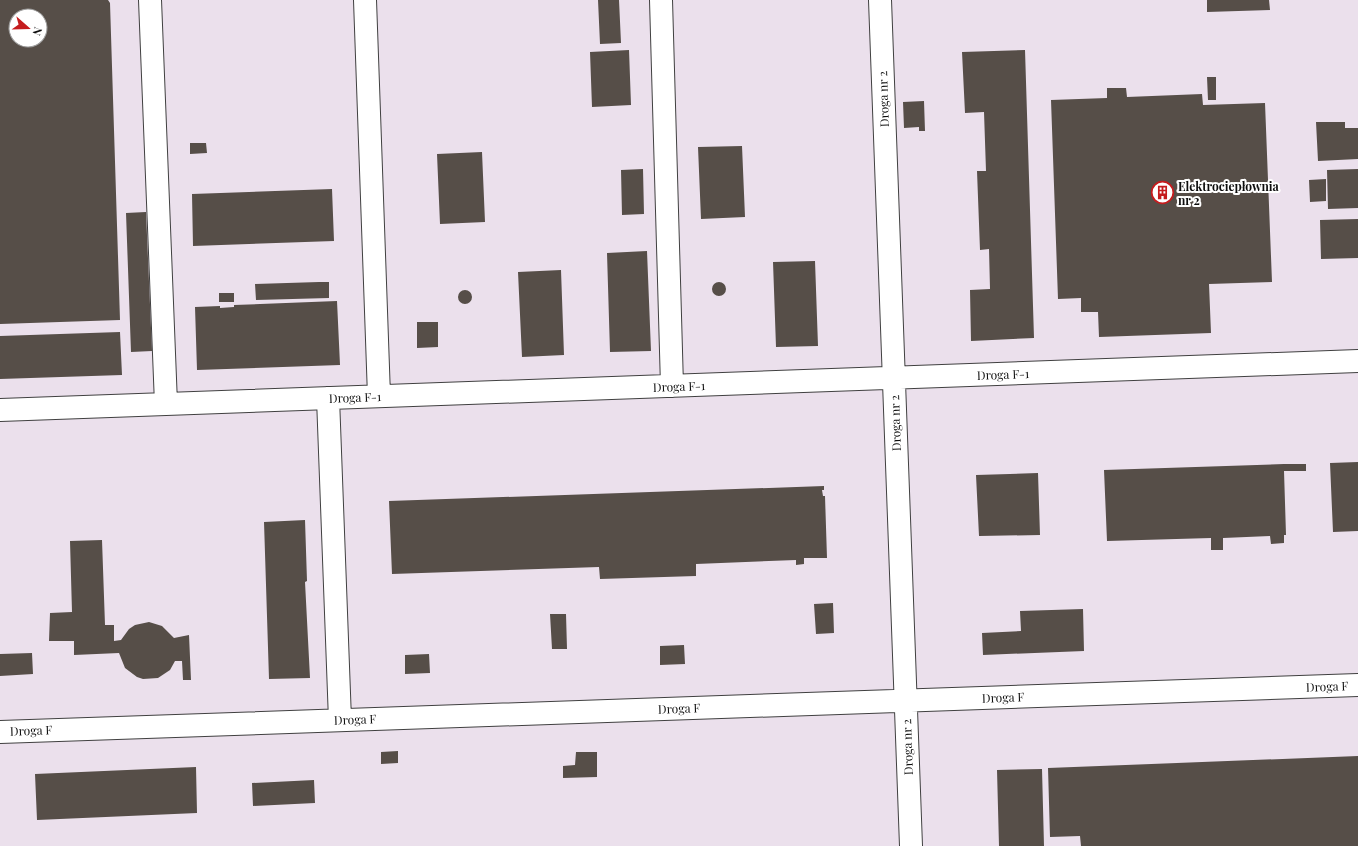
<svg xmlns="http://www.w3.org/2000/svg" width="1358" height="846" font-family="'Playfair Display',serif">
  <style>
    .industrial { fill: #ebe0ec; fill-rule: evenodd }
    .building { fill: #564e48; fill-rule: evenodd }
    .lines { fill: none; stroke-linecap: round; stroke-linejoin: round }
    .minor-casing { stroke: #404040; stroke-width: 24 }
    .minor { stroke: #fff; stroke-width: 22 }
    .labels { text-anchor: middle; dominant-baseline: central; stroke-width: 4; stroke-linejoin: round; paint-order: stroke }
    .street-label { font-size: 12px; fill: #0d0d0d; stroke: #fff }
    .poi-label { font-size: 12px; font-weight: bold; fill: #0d0d0d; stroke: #fff; text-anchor: start }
  </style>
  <rect width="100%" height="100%" fill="#fffcec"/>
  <path class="industrial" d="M 0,0 L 1358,0 L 1358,846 L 0,846 ZM 16,16 L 40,16 L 40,40 L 16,40 Z"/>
  <path class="building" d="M 0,0 L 108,0 L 110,3 L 120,320 L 0,324 ZM 16,16 L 40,16 L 40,40 L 16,40 Z
    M 598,0 L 619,0 L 621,43 L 600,44 Z
    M 1207,0 L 1269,0 L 1270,10 L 1207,12 Z
    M 629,50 L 631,105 L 592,107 L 590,52 Z
    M 1025,50 L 1034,338 L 971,341 L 970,290 L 990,289 L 989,249 L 980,250 L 977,171 L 986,171 L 984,112 L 965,113 L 962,52 Z
    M 1207,77 L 1216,77 L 1216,100 L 1208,100 Z
    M 1107,88 L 1126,88 L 1127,97 L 1202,94 L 1203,105 L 1265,103 L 1272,282 L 1209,284 L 1211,333 L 1099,337 L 1098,312 L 1081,312 L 1081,298 L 1058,299 L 1051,100 L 1107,98 Z
    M 924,101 L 925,131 L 919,131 L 919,127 L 904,128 L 903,102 Z
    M 1316,122 L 1345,122 L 1345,128 L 1358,128 L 1358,159 L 1318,161 Z
    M 190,143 L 206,143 L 207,153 L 190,154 Z
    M 742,146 L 745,217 L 701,219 L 698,147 Z
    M 482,152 L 485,222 L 440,224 L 437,154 Z
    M 643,169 L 644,214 L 622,215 L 621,170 Z
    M 1358,169 L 1358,208 L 1328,209 L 1327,170 Z
    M 1326,179 L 1326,201 L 1310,202 L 1309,180 Z
    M 332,189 L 334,241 L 193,246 L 192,194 Z
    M 146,212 L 152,351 L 131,352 L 126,213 Z
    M 1358,219 L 1358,258 L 1321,259 L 1320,220 Z
    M 647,251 L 651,351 L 610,352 L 607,253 Z
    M 815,261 L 818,346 L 776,347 L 773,262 Z
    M 561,270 L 564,355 L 522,357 L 518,272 Z
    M 319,282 L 329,282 L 329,298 L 256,300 L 255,284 Z
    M712 289a7 7 0 1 1 14 0a7 7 0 1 1-14 0Z
    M458 297a7 7 0 1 1 14 0a7 7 0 1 1-14 0Z
    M 219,293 L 234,293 L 234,302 L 219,302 Z
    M 337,301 L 340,365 L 197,370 L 195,307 L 220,306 L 220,308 L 234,307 L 234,305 Z
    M 417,322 L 438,322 L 438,347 L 417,348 Z
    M 120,332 L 122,375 L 0,379 L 0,336 Z
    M 1358,462 L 1358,531 L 1333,532 L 1330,463 Z
    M 1284,464 L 1306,464 L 1306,471 L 1284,471 L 1286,535 L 1284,535 L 1284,543 L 1271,544 L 1270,536 L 1223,538 L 1223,550 L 1211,550 L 1211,538 L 1107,541 L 1104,470 Z
    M 1038,473 L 1040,535 L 979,536 L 976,475 Z
    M 824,486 L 824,490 L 822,490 L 823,496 L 825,496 L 827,558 L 804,558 L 804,564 L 796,565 L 796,560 L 696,564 L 696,576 L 600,579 L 599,567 L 392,574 L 389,501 Z
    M 305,520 L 307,581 L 305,582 L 310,678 L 269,679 L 264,522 Z
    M 102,540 L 105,625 L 114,625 L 114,641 L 121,640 L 129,629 L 135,625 L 149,622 L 162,626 L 174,638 L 189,635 L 191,680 L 183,680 L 182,661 L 175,661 L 170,670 L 158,678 L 143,679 L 137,677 L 125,668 L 119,653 L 74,655 L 74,641 L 49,641 L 50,613 L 72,612 L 70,541 Z
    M 833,603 L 834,633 L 816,634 L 814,604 Z
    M 1083,609 L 1084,651 L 983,655 L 982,633 L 1021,631 L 1020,611 Z
    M 550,614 L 566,614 L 567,649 L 552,649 Z
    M 684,645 L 685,664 L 660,665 L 660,646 Z
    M 32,653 L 33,674 L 0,676 L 0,654 Z
    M 429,654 L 430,673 L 405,674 L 405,655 Z
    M 398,751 L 398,763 L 381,764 L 381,752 Z
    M 576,752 L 597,752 L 597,777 L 563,778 L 563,766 L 575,765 Z
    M 1358,756 L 1358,846 L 1081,846 L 1080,836 L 1050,837 L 1048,768 Z
    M 196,767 L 197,813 L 37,820 L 35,774 Z
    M 1042,769 L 1044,846 L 999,846 L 997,770 Z
    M 314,780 L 315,803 L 253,806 L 252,783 Z"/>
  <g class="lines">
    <defs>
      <path id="minor" d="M 150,0 L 166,404
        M 365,0 L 379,396
        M 661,0 L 672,386
        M 880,0 L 911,846
        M 328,398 L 340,720
        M 0,410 L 1358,361
        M 0,732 L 1358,685"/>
    </defs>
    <use href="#minor" class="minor-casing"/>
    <use href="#minor" class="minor"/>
  </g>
  <defs>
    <symbol id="building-ring" viewBox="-11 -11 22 22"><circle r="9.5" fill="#fff" stroke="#c51c1e" stroke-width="1.5"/><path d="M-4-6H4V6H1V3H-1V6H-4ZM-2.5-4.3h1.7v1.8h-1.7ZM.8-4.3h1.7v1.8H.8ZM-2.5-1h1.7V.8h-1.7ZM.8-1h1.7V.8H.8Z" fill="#c51c1e"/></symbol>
  </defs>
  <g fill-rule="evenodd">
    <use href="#building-ring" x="1150" y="180" width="25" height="25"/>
  </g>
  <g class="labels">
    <g class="street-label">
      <text transform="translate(883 99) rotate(-92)">Droga nr 2</text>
      <text transform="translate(1003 374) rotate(-2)">Droga F-1</text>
      <text transform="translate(679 386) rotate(-2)">Droga F-1</text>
      <text transform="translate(355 397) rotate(-2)">Droga F-1</text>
      <text transform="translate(895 423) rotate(-92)">Droga nr 2</text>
      <text transform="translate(1327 686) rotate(-2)">Droga F</text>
      <text transform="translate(1003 697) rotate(-2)">Droga F</text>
      <text transform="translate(679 708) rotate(-2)">Droga F</text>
      <text transform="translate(355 719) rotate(-2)">Droga F</text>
      <text transform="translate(31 730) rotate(-2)">Droga F</text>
      <text transform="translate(907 747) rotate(-92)">Droga nr 2</text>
    </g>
    <g class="poi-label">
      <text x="1178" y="186">Elektrociepłownia<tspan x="1178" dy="14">nr 2</tspan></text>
    </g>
  </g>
  <g transform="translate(28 28) rotate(110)"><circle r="19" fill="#ffffff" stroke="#9e9e9e"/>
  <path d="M0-3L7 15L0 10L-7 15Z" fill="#c51c1e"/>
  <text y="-6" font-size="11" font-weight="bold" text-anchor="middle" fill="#0d0d0d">N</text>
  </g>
</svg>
